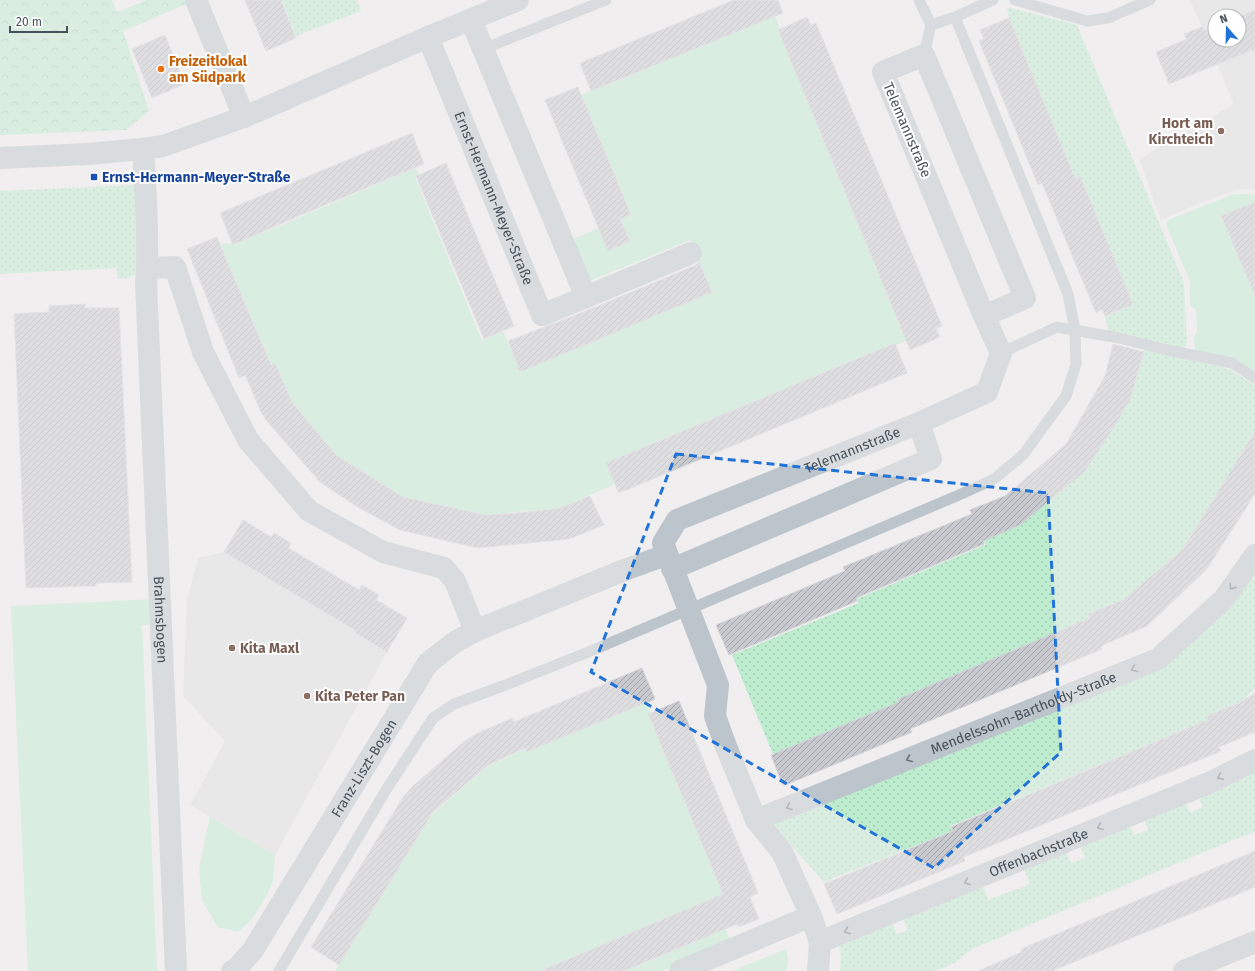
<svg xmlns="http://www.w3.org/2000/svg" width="1255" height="971" font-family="'Fira Sans',sans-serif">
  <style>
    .education { fill: #e1dfdf; fill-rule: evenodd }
    .green { fill: #bdeccf }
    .forest { fill: url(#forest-crowns) }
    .park { fill: url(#park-dots) }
    .building { fill: url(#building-hatch); stroke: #d2d4d9 }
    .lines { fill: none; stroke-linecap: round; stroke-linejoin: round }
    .service { stroke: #bdc5cc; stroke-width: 11 }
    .minor { stroke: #bdc5cc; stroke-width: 22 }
    .oneway { stroke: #6a747c }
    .marked { fill: none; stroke: #2173d7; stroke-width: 3; stroke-dasharray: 8 5; stroke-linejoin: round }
    .food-dot { fill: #e8710a; stroke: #fff; stroke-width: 1.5 }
    .education-dot { fill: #8d6e63; stroke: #fff; stroke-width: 1.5 }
    .transit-dot { fill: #1a4fb4; stroke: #fff; stroke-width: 1.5 }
    .labels { text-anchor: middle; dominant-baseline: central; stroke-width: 4; stroke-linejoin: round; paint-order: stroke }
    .food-label { font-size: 14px; font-weight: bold; fill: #c56008; stroke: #fff; text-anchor: start }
    .education-label { font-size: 14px; font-weight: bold; fill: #785e54; stroke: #fff; text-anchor: start }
    .street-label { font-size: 14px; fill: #47515a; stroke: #fff }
    .transit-label { font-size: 14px; font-weight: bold; fill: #164399; stroke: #fff; text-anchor: start }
  </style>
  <defs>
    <pattern id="forest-crowns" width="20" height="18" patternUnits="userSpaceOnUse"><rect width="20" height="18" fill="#bdeccf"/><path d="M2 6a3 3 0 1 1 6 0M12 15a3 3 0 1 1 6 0" fill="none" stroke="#a4ccb4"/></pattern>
    <pattern id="park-dots" width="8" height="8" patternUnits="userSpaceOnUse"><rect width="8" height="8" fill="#bdeccf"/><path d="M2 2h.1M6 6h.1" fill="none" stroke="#a4ccb4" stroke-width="1.8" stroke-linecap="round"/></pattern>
    <pattern id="building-hatch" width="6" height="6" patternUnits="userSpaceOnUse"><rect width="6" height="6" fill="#c8cad0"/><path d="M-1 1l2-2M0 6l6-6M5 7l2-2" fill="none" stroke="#a4a6ac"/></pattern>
  </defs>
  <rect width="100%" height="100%" fill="#f0eeee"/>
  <path class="education" d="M 1190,0 L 1255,0 L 1255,190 L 1246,189 L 1236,190 L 1203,202 L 1161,220 L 1139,159 L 1234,104 ZM 1215,16 L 1239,16 L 1239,40 L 1215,40 Z
    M 243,520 L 407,618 L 387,652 L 275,855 L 190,805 L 225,741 L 183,696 L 187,599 L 198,558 L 224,552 Z"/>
  <path class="green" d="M 775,16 L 780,29 L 778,30 L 906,341 L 896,345 L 894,343 L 606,463 L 615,484 L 560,508 L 485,515 L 403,497 L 336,455 L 292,402 L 275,363 L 271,365 L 221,245 L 227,243 L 234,245 L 416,168 L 419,175 L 415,177 L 482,341 L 503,331 L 520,372 L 712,292 L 690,240 L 590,281 L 571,240 L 630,215 L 581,95 Z
    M 1234,194 L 1247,194 L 1255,195 L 1255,202 L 1222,216 L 1255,297 L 1255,375 L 1195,351 L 1194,337 L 1197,332 L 1196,310 L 1190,305 L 1190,282 L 1166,224 L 1168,220 Z
    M 156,599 L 157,624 L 142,625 L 157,971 L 28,971 L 11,606 Z
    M 647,702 L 651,713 L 648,714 L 725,898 L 712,899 L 553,965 L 555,971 L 335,971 L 431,816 L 436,811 L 487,767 L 525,749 L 527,752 Z
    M 210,817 L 275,855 L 273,881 L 266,897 L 252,919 L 238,932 L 218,927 L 202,900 L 199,868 Z
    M 725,929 L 732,942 L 662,971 L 624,971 Z
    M 786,949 L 788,960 L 787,971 L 732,971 Z"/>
  <path class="forest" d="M 0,0 L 112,0 L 117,12 L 147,0 L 187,0 L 189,3 L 123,31 L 149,111 L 126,130 L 0,135 Z"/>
  <path class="park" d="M 282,0 L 357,0 L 361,11 L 296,36 Z
    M 1007,7 L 1077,25 L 1182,278 L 1184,284 L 1187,344 L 1184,348 L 1180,349 L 1108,331 L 1105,316 L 1133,304 L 1080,176 L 1075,178 L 1009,18 Z
    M 136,185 L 138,274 L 128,278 L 118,279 L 117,268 L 0,274 L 0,191 Z
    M 1145,349 L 1229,369 L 1255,385 L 1255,431 L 1183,549 L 1123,600 L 1088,614 L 1090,618 L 898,699 L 899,702 L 773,754 L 732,655 L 859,603 L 857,599 L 985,545 L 984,540 L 1020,525 L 1084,472 L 1113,429 L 1130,400 Z
    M 1255,555 L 1255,689 L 1242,701 L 1207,716 L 1208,720 L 950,826 L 952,831 L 824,882 L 781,834 L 767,816 L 1158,659 Z
    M 1255,766 L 1255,832 L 1233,840 L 972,949 L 953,964 L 935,971 L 840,971 L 841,954 L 837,943 L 891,920 L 897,934 L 908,930 L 902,915 L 982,883 L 988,900 L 1030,884 L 1023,866 L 1065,848 L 1071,863 L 1085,858 L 1079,843 L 1129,822 L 1134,835 L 1148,830 L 1143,816 L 1184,799 L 1190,813 L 1203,807 L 1197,794 Z"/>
  <path class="building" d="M 245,0 L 281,0 L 296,38 L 266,51 Z
    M 734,0 L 778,0 L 783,13 L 591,91 L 580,63 Z
    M 1255,10 L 1255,49 L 1169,84 L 1156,52 L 1187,39 L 1184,34 L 1202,27 L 1204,31 L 1215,27 L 1215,40 L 1239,40 L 1239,17 Z
    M 807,17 L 811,25 L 816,23 L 942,326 L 936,328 L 940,337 L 910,350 L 778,30 Z
    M 1009,18 L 1075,178 L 1080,176 L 1133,304 L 1105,316 L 1102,309 L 1096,313 L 1042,183 L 1038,185 L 979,41 L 984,39 L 980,30 Z
    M 165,35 L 185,84 L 152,98 L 132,49 Z
    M 578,87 L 631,215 L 620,219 L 630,241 L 608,251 L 545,100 Z
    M 412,133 L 424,164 L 296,217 L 233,245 L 220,213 Z
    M 446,163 L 514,326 L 484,339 L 416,176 Z
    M 1255,202 L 1255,296 L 1221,216 Z
    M 217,237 L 271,365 L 275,363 L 292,402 L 336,455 L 403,497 L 485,515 L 518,513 L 560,508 L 590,496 L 604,525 L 569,539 L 478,548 L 400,530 L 356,506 L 320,482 L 266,420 L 261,412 L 245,375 L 239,378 L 187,249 Z
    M 699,262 L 712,292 L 520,372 L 508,341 L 591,309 L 696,265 Z
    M 85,304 L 85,308 L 119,308 L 132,582 L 96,583 L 96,586 L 26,588 L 14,314 L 49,312 L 49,306 Z
    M 895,343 L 907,373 L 619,493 L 606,463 Z
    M 1113,344 L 1144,352 L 1130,400 L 1113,429 L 1084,472 L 1020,525 L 983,541 L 984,544 L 856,598 L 857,601 L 729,655 L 716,625 L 845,571 L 843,567 L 972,514 L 970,510 L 1005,496 L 1066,444 L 1105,376 Z
    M 1255,431 L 1255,494 L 1206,570 L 1147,626 L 1101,646 L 1102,649 L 910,729 L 912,732 L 783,786 L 771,755 L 899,702 L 898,699 L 1090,618 L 1088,614 L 1123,600 L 1183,549 Z
    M 243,520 L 271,537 L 274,533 L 291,543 L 288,548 L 359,590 L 362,585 L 379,595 L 376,600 L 407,618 L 387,652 L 354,632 L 355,630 L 224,552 Z
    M 642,668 L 655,699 L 527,752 L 525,748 L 487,766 L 433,812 L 339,965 L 311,947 L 403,797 L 413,786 L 466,740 L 480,732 L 513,718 L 514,722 Z
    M 1255,693 L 1255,732 L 1219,747 L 1221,751 L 964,857 L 965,861 L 837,914 L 824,884 L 953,831 L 951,827 L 1208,720 L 1207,716 L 1239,703 Z
    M 679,701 L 758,893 L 750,897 L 759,919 L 738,927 L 737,924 L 624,971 L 540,971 L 723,894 L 648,714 Z
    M 1255,851 L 1255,887 L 1052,971 L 978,971 L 1022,952 L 1021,949 Z"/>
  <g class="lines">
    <path class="service" d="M 919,0 L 931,25
      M 1015,0 L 1087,21 L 1108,18 L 1150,0
      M 483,49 L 606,0
      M 924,55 L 931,25 L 955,17 L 993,0
      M 1001,353 L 1057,327 L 1119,338 L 1167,350 L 1232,363 L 1255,378
      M 279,971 L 386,790 L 433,718 L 454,704 L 503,686 L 586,653 L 959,495 L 994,479 L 1023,455 L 1066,396 L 1076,364 L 1075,330 L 1068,294 L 955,17"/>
    <g class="minor">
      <path d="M 196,0 L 244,117"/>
      <path id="s1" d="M 428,37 L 542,315 L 586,297 L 471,20"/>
      <path id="s2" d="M 143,149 C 145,175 146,201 147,227 C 147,246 148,265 146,283 L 176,971"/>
      <path d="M 0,158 L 87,154 L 143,149 L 163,146 L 244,117 L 428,37 L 518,0"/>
      <path d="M 148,268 L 175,267 L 203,352 L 248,440 L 309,511 L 383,552 L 444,568 L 455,581 L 475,631"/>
      <path d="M 586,297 L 691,253"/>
      <path d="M 672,569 L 931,459 L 919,423"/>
      <path id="s3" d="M 756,820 L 1158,659 L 1223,600 L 1255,555"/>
      <path id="s4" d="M 820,942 L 1211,782 L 1255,760"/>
      <path id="s5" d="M 232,971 L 236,969 L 253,950 L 428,663 L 455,642 L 475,631 L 627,569 L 666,555"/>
      <path d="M 680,971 L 811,916"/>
      <path id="s6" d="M 818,971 L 820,942 L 811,916 L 782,852 L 756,820 L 725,744 L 715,716 L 718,685 L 663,543 L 677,520 L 919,423 L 987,392 L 1001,353 L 984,316 L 883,72 L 924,55 L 1025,298 L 984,316"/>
      <path d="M 1184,971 L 1255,942"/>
    </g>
  </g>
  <defs><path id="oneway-chevron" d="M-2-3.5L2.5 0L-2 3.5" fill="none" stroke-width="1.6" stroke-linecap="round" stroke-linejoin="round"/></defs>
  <g class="oneway">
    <use href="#oneway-chevron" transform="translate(1232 587) rotate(125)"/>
    <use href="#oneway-chevron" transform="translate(1134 669) rotate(158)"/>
    <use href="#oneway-chevron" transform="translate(909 759) rotate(158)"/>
    <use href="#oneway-chevron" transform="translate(1220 777) rotate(154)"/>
    <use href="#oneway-chevron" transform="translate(789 807) rotate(158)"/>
    <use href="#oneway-chevron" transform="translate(1100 827) rotate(158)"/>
    <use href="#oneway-chevron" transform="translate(967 882) rotate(158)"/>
    <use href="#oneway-chevron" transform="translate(847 931) rotate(158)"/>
  </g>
  <path d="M0 0H1255V971H0ZM 676,454 L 1048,493 L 1061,752 L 934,868 L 591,672 Z" fill="#f0eeee" fill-opacity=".55" fill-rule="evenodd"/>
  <path class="marked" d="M 676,454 L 1048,493 L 1061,752 L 934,868 L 591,672 Z"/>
  <circle class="food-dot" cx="161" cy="69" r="4"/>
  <g class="education-dot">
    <circle cx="1221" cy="131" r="4"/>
    <circle cx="232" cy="648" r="4"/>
    <circle cx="307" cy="696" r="4"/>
  </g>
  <rect class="transit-dot" x="90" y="173" width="8" height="8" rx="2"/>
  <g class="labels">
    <g class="food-label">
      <text x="169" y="61">Freizeitlokal<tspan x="169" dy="16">am Südpark</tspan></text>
    </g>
    <g class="education-label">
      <text x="1213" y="123" text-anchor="end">Hort am<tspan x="1213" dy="16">Kirchteich</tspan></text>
      <text x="240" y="648">Kita Maxl</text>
      <text x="315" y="696">Kita Peter Pan</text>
    </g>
    <g class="street-label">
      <text transform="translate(907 130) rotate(67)">Telemannstraße</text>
      <text stroke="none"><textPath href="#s1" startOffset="174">Ernst-Hermann-Meyer-Straße</textPath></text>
      <text stroke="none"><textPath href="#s6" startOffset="679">Telemannstraße</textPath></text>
      <text stroke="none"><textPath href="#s2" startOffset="471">Brahmsbogen</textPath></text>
      <text stroke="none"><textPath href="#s3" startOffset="288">Mendelssohn-Bartholdy-Straße</textPath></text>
      <text stroke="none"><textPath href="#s5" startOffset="243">Franz-Liszt-Bogen</textPath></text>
      <text stroke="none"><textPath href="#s4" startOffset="236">Offenbachstraße</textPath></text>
    </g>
    <g class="transit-label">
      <text x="102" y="177">Ernst-Hermann-Meyer-Straße</text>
    </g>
  </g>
  <g transform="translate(1227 28) rotate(340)"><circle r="19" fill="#ffffff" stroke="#b5b9bd"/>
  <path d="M0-3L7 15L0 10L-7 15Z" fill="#2173d7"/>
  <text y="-6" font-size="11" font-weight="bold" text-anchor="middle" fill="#47515a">N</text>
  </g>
  <path d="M10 26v6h57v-6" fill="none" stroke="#47515a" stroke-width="2"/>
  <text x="16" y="26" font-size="12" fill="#47515a" stroke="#ffffff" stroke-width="3" paint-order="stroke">20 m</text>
</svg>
